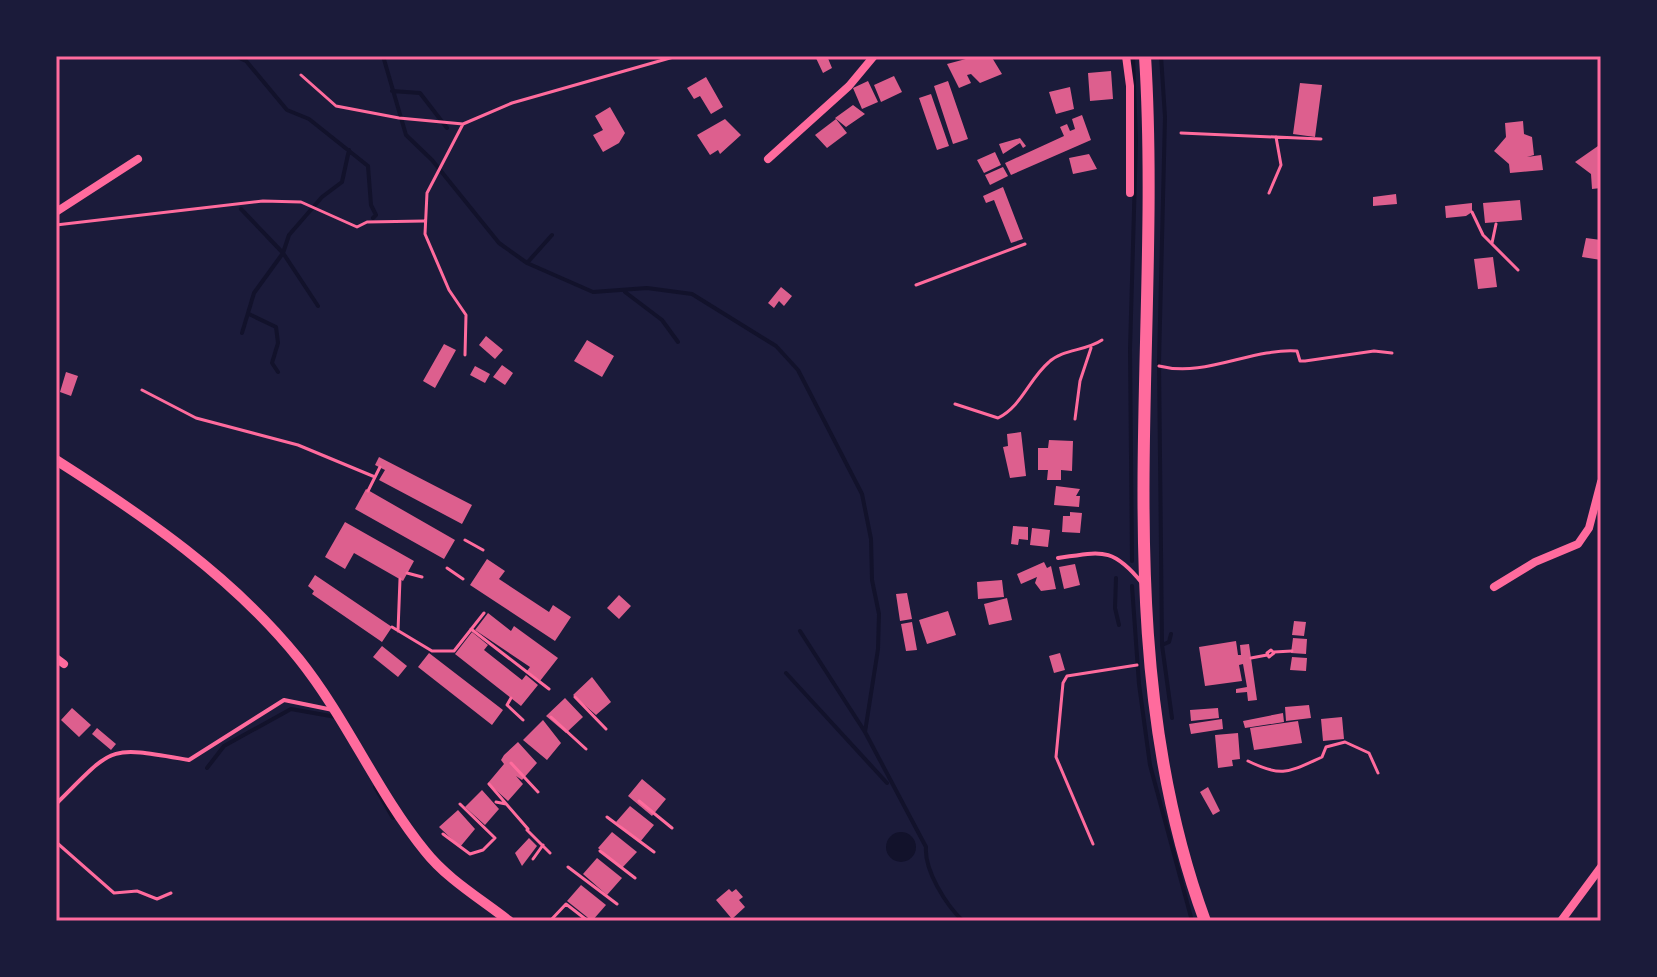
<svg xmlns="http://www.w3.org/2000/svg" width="1657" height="977" font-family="Cabin,sans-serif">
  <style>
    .water { fill: #12122b }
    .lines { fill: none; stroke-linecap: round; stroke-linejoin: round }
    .stream { stroke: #12122b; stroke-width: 4 }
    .building { fill: #dd5f8e }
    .path { stroke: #ff6b9d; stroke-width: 3 }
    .service { stroke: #ff6b9d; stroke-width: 4 }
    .minor { stroke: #ff6b9d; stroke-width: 8 }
    .tertiary { stroke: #ff6b9d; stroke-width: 10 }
    .primary { stroke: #ff6b9d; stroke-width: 12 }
    .neatline { fill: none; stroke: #ff6b9d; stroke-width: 3 }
  </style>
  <rect width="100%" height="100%" fill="#1b1b3a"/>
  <path class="water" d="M886 847a15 15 0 1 1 30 0a15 15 0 1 1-30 0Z"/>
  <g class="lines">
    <path class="stream" d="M 235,56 L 246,61
      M 242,56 L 287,110 L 309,119 L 368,166 L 371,205 L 376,215 L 373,218
      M 383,56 L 406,135 L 432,160 L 499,243 L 527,263 L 593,292 L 647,288 L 692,294 L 776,346 L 798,370 L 862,494 L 871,539 L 872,580 L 879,614 L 878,649 L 865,732
      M 1161,56 L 1165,117 L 1159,362 L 1162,645
      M 392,91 L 420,93 L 447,128
      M 241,209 L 283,253 L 318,306
      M 527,263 L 552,235
      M 625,292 L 662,320 L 678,342
      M 249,314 L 276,327 L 278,343 L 272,363 L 278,372
      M 242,333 L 254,293 L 283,253 L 289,235 L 322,197 L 342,182 L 349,150
      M 1132,561 L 1130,350 L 1136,141 L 1133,56
      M 1116,578 L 1115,608 L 1119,625
      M 1132,586 L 1139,684 L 1150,765 L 1192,921
      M 800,631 L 865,732 L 926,847 C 924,870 946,905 963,921
      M 1171,634 L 1169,642 L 1162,645 L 1172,718
      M 786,673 L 887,783
      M 207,768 L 224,746 L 291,709 L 336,717
      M 375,787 L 393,818"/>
  </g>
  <path class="building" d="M 815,56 L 827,56 L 832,68 L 823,73 Z
    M 977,56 L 991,56 L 1002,74 L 980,83 L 971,74 L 967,75 L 971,83 L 959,88 L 947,64 Z
    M 1111,71 L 1113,99 L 1090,101 L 1088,73 Z
    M 894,76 L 902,92 L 881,102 L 874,85 Z
    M 706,77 L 723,107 L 711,114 L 700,96 L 694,99 L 687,88 Z
    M 868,81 L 878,102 L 862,109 L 853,88 Z
    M 948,81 L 968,139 L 953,144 L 934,86 Z
    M 1300,83 L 1322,85 L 1315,137 L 1293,134 Z
    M 1070,87 L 1074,109 L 1056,114 L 1049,92 Z
    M 931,94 L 949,146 L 937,150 L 919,98 Z
    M 853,105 L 865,114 L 846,127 L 835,118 Z
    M 610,107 L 625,133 L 619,143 L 603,152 L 593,135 L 603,130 L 595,116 Z
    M 1082,115 L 1091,140 L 1011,175 L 1005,163 L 1064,136 L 1060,127 L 1067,124 L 1070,131 L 1075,129 L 1072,119 Z
    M 725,119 L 741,135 L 720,154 L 718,150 L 710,155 L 697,135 Z
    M 836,119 L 847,133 L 827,148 L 815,135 Z
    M 1523,121 L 1524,134 L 1532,137 L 1534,155 L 1527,157 L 1541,155 L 1543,170 L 1510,173 L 1509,164 L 1494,151 L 1506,137 L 1505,123 Z
    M 1020,138 L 1026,146 L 1023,148 L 1020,143 L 1003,154 L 999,144 Z
    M 1598,146 L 1601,188 L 1592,189 L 1591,174 L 1575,162 Z
    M 995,152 L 1001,165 L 984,173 L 977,160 Z
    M 1089,154 L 1097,169 L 1073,174 L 1069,158 Z
    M 1003,167 L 1008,176 L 990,185 L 985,175 Z
    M 1003,187 L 1023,239 L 1011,243 L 994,200 L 986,203 L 983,196 Z
    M 1396,194 L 1397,204 L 1373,206 L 1373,197 Z
    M 1520,200 L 1522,220 L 1485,223 L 1483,203 Z
    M 1472,203 L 1472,212 L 1466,216 L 1446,218 L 1445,206 Z
    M 1586,238 L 1601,240 L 1601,260 L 1582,257 Z
    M 1493,257 L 1497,287 L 1478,289 L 1474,259 Z
    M 781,287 L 792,296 L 784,306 L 779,301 L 774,308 L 768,303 Z
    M 486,336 L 503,350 L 495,359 L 479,345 Z
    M 587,340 L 614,356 L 602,377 L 574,361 Z
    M 444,344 L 456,350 L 435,388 L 423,381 Z
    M 502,365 L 513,373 L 505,385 L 493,377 Z
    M 475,366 L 490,374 L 485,383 L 470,375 Z
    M 66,372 L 78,376 L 71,396 L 60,392 Z
    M 1021,432 L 1026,476 L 1010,478 L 1003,447 L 1008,446 L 1007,434 Z
    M 1049,440 L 1073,441 L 1072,471 L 1061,470 L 1061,480 L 1047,480 L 1048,470 L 1038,470 L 1038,448 L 1048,448 Z
    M 379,457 L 472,505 L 462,524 L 379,480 L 385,470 L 375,465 Z
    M 1056,486 L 1080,489 L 1076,496 L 1080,496 L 1079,507 L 1054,505 Z
    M 366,489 L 455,540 L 444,559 L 355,509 Z
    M 1070,512 L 1082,513 L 1080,533 L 1062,532 L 1063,516 L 1070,516 Z
    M 345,522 L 414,561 L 403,581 L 354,553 L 345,569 L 325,557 Z
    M 1013,526 L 1028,527 L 1028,540 L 1019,539 L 1018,545 L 1011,544 Z
    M 1032,528 L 1050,530 L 1048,547 L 1030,545 Z
    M 487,559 L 505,571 L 499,579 L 549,612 L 553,605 L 571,617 L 555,641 L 470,585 Z
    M 1044,562 L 1047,568 L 1051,566 L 1056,589 L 1041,591 L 1035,583 L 1037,577 L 1021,584 L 1017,574 Z
    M 1075,564 L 1080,585 L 1064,589 L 1059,567 Z
    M 315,575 L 392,627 L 382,642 L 312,594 L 314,591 L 308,586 Z
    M 1002,580 L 1004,597 L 978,599 L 977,582 Z
    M 907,593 L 912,619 L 900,621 L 896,594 Z
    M 619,595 L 631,606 L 619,619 L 607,608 Z
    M 1007,598 L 1012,620 L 989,625 L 984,604 Z
    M 948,611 L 956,635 L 927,644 L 919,620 Z
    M 488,613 L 511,631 L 514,626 L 558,658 L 540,681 L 527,671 L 530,667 L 475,630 Z
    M 1294,621 L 1306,622 L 1304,636 L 1292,635 Z
    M 912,622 L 917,650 L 906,651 L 901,624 Z
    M 472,632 L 488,645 L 484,650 L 522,680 L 526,675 L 538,685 L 521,706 L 455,654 Z
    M 1293,638 L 1307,639 L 1306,654 L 1291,653 Z
    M 1236,641 L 1238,655 L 1241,655 L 1240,645 L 1249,644 L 1257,700 L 1248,701 L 1247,692 L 1236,693 L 1236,689 L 1247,687 L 1243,664 L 1239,665 L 1242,681 L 1205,686 L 1199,647 Z
    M 382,646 L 407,666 L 398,677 L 373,657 Z
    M 429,653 L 503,710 L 492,725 L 418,667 Z
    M 1060,653 L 1065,670 L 1054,673 L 1049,656 Z
    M 1292,657 L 1307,658 L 1306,671 L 1290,670 Z
    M 592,677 L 611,702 L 596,715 L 573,695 Z
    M 565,698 L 583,717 L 566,733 L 546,716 Z
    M 1309,705 L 1311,718 L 1286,721 L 1285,707 Z
    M 72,708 L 91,725 L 79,737 L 61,720 Z
    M 1218,708 L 1219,718 L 1191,721 L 1190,710 Z
    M 1283,713 L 1284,722 L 1245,728 L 1243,721 Z
    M 1342,717 L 1344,739 L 1323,741 L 1321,719 Z
    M 1222,719 L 1223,729 L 1191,734 L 1189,724 Z
    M 543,720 L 561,743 L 547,760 L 523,740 Z
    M 1298,721 L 1302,743 L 1254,750 L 1250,728 Z
    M 97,728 L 116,744 L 111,750 L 92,734 Z
    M 1238,733 L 1240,759 L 1232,760 L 1233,766 L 1218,768 L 1215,735 Z
    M 518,742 L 537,763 L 522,780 L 516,776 L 523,784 L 508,801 L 488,783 L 504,764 L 501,760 L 504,755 Z
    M 642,779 L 666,799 L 652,816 L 628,796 Z
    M 1208,787 L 1220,811 L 1213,815 L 1200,792 Z
    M 482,790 L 499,809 L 485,825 L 465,807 Z
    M 630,806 L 654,825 L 640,842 L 616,822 Z
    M 458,810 L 475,829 L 460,847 L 439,827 Z
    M 612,832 L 637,852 L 622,868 L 598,848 Z
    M 529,838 L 537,846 L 522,866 L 515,853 Z
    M 597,858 L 622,878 L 607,895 L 583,874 Z
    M 581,885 L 606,905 L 592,921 L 567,901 Z
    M 729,889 L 732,892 L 736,889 L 743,897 L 739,900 L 745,907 L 732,919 L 716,900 Z"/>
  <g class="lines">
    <path class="path" d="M 301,75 L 336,106 L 399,118 L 463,124
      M 1181,133 L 1321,139
      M 1269,193 L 1281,165 L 1276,137
      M 1472,212 L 1483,235 L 1518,270
      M 56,225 L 263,201 L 301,202 L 357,227 L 367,222 L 424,221
      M 1492,243 L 1496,224
      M 916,285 L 1025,244
      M 465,355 L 466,315 L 449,290 L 425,234 L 427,193 L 463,124 L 512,103 L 677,56
      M 1159,366 C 1205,378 1251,348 1297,351 L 1300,361 L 1305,361 L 1374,351 L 1392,353
      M 142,390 L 196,418 L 298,445 L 375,477
      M 955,404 L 998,418 C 1022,406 1029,379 1049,362 C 1063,349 1086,351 1102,340
      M 1075,419 L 1080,381 L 1091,348
      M 368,491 L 380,467
      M 465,540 L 483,550
      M 447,568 L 463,579
      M 407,573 L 422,577
      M 392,627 L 432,651 L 454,651 L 484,613
      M 471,629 L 549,689
      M 398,631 L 400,579
      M 1271,650 L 1274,653 L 1269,657 L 1267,653 Z
      M 1274,652 L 1292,651
      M 1251,658 L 1267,655
      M 575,697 L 606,729
      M 511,698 L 507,705 L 523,720
      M 551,717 L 586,749
      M 1248,761 C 1282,778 1289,772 1322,757 L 1326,747 L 1345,742 L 1369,753 L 1378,773
      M 511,763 L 538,792
      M 489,784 L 528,829
      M 639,801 L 672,828
      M 496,802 L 506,804
      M 607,817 L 654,852
      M 527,830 L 550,853
      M 443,834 L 470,854 L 483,850 L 495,838 L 460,804
      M 56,842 L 114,893 L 137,891 L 157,899 L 171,893
      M 1093,844 L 1056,757 L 1063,683 L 1067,676 L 1137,665
      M 600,851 L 635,878
      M 533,859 L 543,845
      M 568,867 L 617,904
      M 550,921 L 566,904 L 588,921"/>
    <path class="service" d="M 1058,558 C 1101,552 1112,546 1142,583
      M 56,804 C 116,745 105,746 189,760 L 284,700 L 333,710"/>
    <path class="minor" d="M 1126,56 L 1130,86 L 1130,193
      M 768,159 L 849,86 L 874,56
      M 56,212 L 138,159
      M 1494,587 L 1535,562 L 1578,544 L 1589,528 L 1601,482
      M 56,658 L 64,664
      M 1561,921 L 1601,867"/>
    <path class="tertiary" d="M 56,460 C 144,516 233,577 299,659 C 347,719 377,792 425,851 C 447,879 481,899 509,921"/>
    <path class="primary" d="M 1145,56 C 1163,343 1103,644 1205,921"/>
  </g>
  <rect width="1657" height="977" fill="none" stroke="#1b1b3a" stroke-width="116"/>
  <rect x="58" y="58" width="1541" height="861" class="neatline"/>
</svg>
